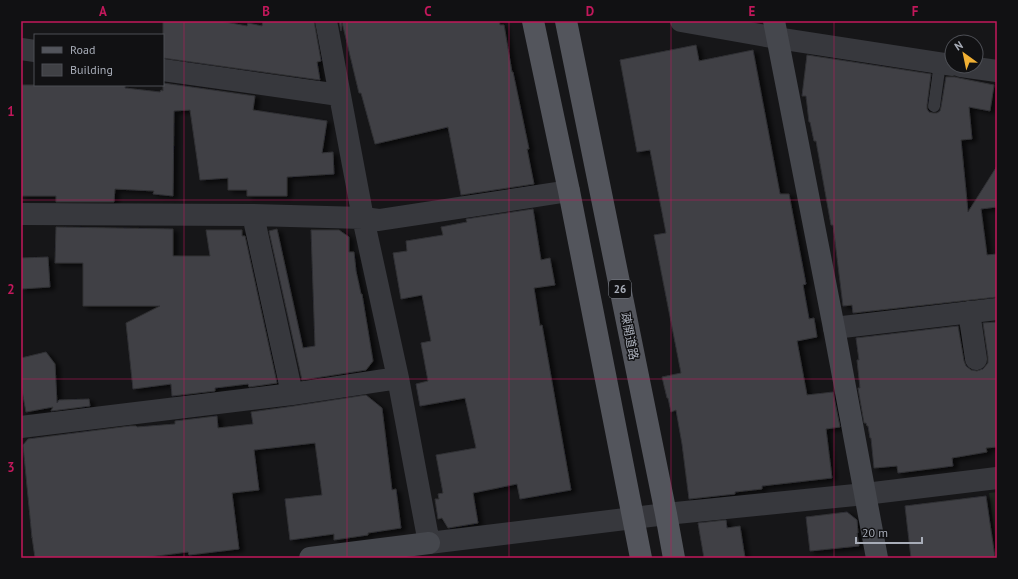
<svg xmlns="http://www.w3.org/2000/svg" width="1018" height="579" font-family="'PT Sans','Noto Sans JP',sans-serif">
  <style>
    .green { fill: #1e261f }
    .building { fill: #404145; stroke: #303034; filter: url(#shadow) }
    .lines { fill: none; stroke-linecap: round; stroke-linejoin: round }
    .lane { stroke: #37383d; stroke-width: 12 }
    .street { stroke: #37383d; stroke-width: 22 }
    .secondary { stroke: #45474d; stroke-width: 22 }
    .primary { stroke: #53555c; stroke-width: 22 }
    .grid { fill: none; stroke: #c2185b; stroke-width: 1; stroke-opacity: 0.55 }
    .labels { text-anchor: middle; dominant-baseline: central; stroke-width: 3; stroke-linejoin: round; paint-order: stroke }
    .shield { fill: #111113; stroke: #7b7e86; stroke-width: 1 }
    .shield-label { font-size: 11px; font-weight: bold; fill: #a8adb8 }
    .street-label { font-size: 12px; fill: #a8adb8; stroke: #111113 }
    .neatline { fill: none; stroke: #c2185b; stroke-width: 1.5 }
    .grid-label { font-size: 13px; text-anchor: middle; font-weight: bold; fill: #c2185b }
  </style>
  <defs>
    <filter id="shadow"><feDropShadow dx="4.5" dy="2.5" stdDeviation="2" flood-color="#0009"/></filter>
  </defs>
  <rect width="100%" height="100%" fill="#161618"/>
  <path class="green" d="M 997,492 L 997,553 L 989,493 Z"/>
  <path class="building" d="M 163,21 L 220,21 L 247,26 L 248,23 L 262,26 L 263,21 L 314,21 L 321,61 L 317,62 L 320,80 L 163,58 Z
    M 339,21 L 499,21 L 500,25 L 504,25 L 512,72 L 513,72 L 529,149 L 527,149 L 534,184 L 461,195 L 448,127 L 375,144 L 361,93 L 359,93 L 342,22 L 341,31 Z
    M 696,45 L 699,61 L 753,50 L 780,194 L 789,194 L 806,284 L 803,285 L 809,319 L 814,318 L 817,337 L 797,341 L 807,395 L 833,392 L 840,427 L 826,429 L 832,478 L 762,486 L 762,489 L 735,492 L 735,494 L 689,499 L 682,444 L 676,410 L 671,412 L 668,398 L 667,398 L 662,377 L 681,373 L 654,235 L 666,233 L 650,150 L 637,152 L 620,60 Z
    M 807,55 L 931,74 L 927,105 L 927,109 L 929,112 L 933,113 L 937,113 L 940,111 L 941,107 L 946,77 L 955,77 L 959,78 L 994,85 L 990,111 L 969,107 L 972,139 L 961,140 L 968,212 L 997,166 L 997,207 L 981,209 L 987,255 L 997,254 L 997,297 L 853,313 L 852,305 L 843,306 L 833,225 L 831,225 L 816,141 L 814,141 L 810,122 L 809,122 L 806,96 L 802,96 Z
    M 163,83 L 255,96 L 253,110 L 327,121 L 322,153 L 333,152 L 334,174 L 287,177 L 287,196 L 247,196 L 247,190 L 228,190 L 228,178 L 200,180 L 190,110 L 174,111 L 173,196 L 153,194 L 154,191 L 115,189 L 114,202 L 56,202 L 56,196 L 21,196 L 21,85 L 125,85 L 125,88 L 160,92 L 161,90 L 163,91 Z
    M 533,209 L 541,260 L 550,258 L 555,285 L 534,288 L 540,326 L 542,325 L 571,490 L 520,499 L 517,484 L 473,493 L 478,523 L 448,528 L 442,518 L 438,519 L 435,499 L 439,499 L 438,494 L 443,493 L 436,455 L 476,448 L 465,398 L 420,406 L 416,384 L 428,381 L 421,343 L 431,341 L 422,295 L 401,299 L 393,253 L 407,251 L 406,241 L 443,235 L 441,227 L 467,222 L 466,219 Z
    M 56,227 L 173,229 L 173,256 L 210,256 L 206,230 L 242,230 L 242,236 L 245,236 L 277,383 L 249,387 L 248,384 L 215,388 L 215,391 L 172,396 L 171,384 L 133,389 L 126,323 L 160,306 L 83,306 L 83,263 L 55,263 Z
    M 277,229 L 303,348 L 315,346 L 311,230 L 339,230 L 349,237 L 349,252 L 354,252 L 356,271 L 361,294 L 362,294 L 373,361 L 366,370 L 302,380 L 269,231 Z
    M 48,257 L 50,287 L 21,289 L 21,258 Z
    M 997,322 L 997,447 L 986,448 L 987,452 L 952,458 L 953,466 L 898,473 L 897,466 L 874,468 L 871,438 L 870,438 L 868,426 L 867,426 L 866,423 L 864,423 L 858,388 L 860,388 L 857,360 L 859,360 L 856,338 L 958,326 L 964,361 L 966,366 L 971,370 L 977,371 L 983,369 L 988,363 L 988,357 L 983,323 Z
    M 46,352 L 55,364 L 57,403 L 59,400 L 89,399 L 90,406 L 51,411 L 53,407 L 26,412 L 21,385 L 21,358 Z
    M 366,395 L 382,408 L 392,490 L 396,489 L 401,528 L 368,533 L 368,535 L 334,540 L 334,534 L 290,540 L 285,499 L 322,495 L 315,443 L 254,450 L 259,490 L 232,493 L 239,549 L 189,555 L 188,552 L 141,558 L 35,558 L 32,537 L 32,538 L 23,445 L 28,439 L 130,426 L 136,426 L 137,427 L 175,424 L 175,421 L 217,416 L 218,428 L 253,424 L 251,412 L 294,406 Z
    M 986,496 L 995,558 L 911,558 L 905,506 Z
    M 847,512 L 857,520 L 858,533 L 857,533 L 859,546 L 810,551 L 806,517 Z
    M 726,520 L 727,528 L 740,526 L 745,558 L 704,558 L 698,523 Z"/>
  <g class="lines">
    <path class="lane" d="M 934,106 L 940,63"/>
    <path class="street" d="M 326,21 L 363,218 L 398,378 L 429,543 L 666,514 L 865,494 L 997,478
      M 681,21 L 777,38 L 952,65
      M 21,49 L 35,51
      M 961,66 L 997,71
      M 163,70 L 339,95
      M 21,214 L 253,215 L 363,218 L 379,220 L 569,191
      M 253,215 L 292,394
      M 969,312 L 976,359
      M 834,328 L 997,309
      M 21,427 L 292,394 L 398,378"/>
    <path class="secondary" d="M 774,21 L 834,328 L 877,558
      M 310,558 L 429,543"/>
    <path class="primary" d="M 533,21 L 569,191 L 641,558
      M 566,21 L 666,514 L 674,558"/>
  </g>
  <path class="grid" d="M 184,21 L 184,558M 347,21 L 347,558M 509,21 L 509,558M 671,21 L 671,558M 834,21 L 834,558M 21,200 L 997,200M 21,379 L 997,379"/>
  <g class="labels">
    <rect class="shield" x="609" y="280" width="22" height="18" rx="3"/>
    <g class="shield-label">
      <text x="620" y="289">26</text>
    </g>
    <g class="street-label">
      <text transform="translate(630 336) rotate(79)">疎開道路</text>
    </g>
  </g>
  <rect width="1018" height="579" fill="none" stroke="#111113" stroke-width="44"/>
  <rect x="34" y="34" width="130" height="52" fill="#111113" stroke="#4d4f55"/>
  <rect x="42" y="47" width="20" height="6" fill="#53555c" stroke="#4d4f55"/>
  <text x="70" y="54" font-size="12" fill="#a8adb8">Road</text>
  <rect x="42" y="64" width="20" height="12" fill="#404145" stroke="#4d4f55"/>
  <text x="70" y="74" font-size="12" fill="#a8adb8">Building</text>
  <g transform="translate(964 54) rotate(327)"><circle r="19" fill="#111113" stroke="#4d4f55"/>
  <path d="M0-3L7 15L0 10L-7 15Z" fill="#f2b134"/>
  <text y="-6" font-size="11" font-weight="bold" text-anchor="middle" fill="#a8adb8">N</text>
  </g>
  <path d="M856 537v6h66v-6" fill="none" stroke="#a8adb8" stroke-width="2"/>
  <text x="862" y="537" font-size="12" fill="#a8adb8" stroke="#111113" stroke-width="3" paint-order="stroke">20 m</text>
  <rect x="22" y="22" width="974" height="535" class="neatline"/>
  <g class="grid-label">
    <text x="103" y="16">A</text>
    <text x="266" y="16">B</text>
    <text x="428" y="16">C</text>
    <text x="590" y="16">D</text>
    <text x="752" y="16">E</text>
    <text x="915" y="16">F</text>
    <text x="11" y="116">1</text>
    <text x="11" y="294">2</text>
    <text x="11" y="472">3</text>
  </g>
</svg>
